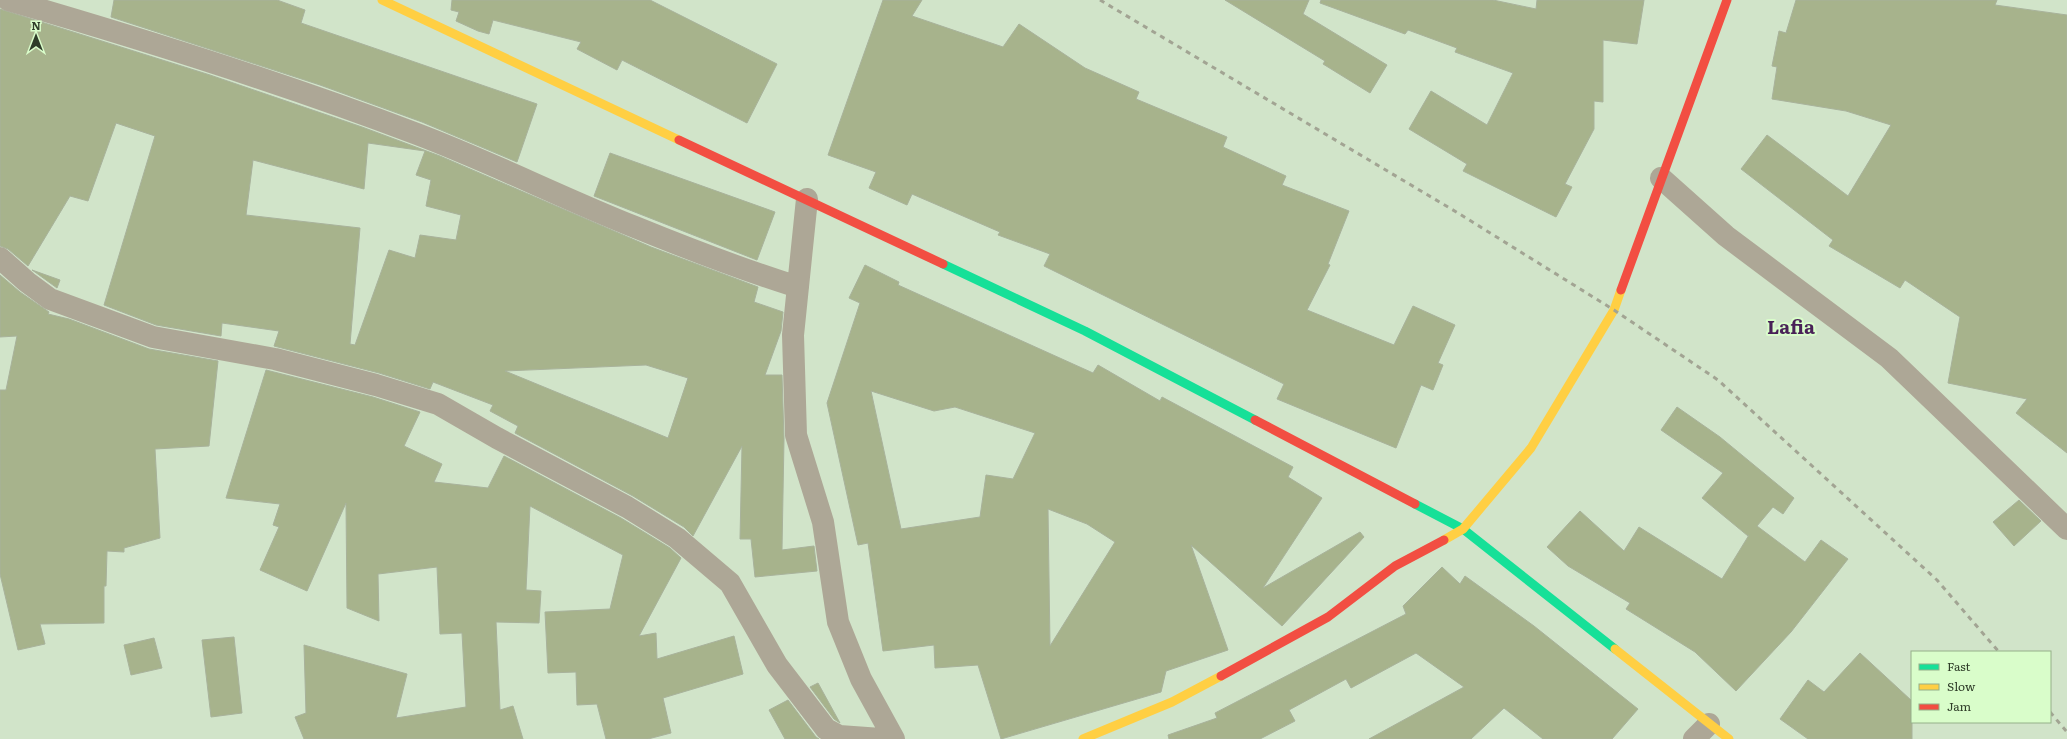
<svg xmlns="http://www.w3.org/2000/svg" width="2067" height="739" font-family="Literata,serif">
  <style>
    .building { fill: #a7b38c; stroke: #a8b29b; fill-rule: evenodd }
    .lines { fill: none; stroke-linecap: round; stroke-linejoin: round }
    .street { stroke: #ada796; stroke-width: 22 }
    .fast { stroke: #16e098; stroke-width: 9 }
    .slow { stroke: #ffcf43; stroke-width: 9 }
    .jam { stroke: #f24e42; stroke-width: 9 }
    .rail { stroke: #a2a493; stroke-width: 3; stroke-dasharray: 5 5; stroke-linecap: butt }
    .labels { text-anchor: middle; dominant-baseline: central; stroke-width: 4; stroke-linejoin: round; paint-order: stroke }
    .town-label { font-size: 19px; font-weight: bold; fill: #492157; stroke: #d9fdca }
  </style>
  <rect width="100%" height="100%" fill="#d1e4c9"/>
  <path class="building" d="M 114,0 L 277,0 L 305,10 L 301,23 L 537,104 L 517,162 L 422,122 L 320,85 L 111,17 Z
    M 452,0 L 650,0 L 777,64 L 747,123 L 622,60 L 617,70 L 577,49 L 581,42 L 493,20 L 489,34 L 478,31 L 456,21 L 459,12 L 451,10 Z
    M 883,0 L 922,0 L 912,16 L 1003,47 L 1019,24 L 1085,68 L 1139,92 L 1136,99 L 1227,137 L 1223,147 L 1286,176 L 1282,185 L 1349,211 L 1328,264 L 1330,265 L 1307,310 L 1394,345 L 1413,306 L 1455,325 L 1438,363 L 1443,365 L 1433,390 L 1421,385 L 1396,448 L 1277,399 L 1284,384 L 1044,266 L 1050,254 L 998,235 L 1000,232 L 912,194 L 907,205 L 869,188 L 876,172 L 828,155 Z
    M 1225,0 L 1309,0 L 1303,14 L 1387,65 L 1370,93 L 1323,64 L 1325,61 Z
    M 1321,0 L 1493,0 L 1536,9 L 1537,0 L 1644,0 L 1637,44 L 1603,40 L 1603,102 L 1594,101 L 1594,129 L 1565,184 L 1572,187 L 1556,217 L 1463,171 L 1467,164 L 1409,129 L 1431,91 L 1487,125 L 1513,73 L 1455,52 L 1457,48 L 1408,30 L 1405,34 L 1320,3 Z
    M 1796,0 L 1997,0 L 1995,5 L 2067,15 L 2067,453 L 2016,413 L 2027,399 L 1948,383 L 1960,317 L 1905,280 L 1900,288 L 1829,246 L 1833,240 L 1741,169 L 1767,135 L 1848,196 L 1891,125 L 1846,111 L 1772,99 L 1777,67 L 1772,66 L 1779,31 L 1786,33 Z
    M 0,9 L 210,75 L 362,127 L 440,156 L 651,247 L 758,287 L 754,302 L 783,312 L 781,331 L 765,375 L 782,375 L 784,439 L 782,550 L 814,546 L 817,571 L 755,577 L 751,539 L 740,539 L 742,446 L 693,536 L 684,527 L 633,496 L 515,433 L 518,426 L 490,411 L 493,405 L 433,382 L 430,389 L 379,373 L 274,346 L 279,331 L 222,323 L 221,336 L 156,325 L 104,305 L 155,136 L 116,123 L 88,201 L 70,196 L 28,266 L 8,249 L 0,246 ZM 368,143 L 425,151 L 416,175 L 431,180 L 426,206 L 461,215 L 456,240 L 420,235 L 415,258 L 389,250 L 355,345 L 350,344 L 360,228 L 246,215 L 253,160 L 364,189 ZM 646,365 L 688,378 L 668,438 L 505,371 Z
    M 610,153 L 775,212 L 757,260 L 594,196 Z
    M 865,265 L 899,282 L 898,285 L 1093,373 L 1098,365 L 1160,401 L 1162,397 L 1293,467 L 1288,477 L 1322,498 L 1263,588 L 1360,532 L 1364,537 L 1282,626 L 1191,545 L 1228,650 L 1166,671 L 1161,692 L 1001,739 L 978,665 L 935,668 L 934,645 L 883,651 L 868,543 L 858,545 L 827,403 L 860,303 L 849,298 ZM 871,391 L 934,411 L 955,407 L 1035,433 L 1013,479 L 986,475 L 980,517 L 901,529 ZM 1048,509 L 1087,524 L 1115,542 L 1050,646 Z
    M 32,270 L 60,280 L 57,288 L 35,272 Z
    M 0,275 L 20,292 L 49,312 L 48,314 L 69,319 L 149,349 L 218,361 L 209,446 L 155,449 L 160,538 L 124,548 L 124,552 L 107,551 L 106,586 L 104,586 L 104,623 L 40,624 L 45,644 L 18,650 L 0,574 L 0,390 L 6,390 L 17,336 L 0,337 Z
    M 266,370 L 373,397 L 420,412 L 404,446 L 442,464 L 434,482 L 488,488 L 504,456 L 621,518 L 670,548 L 681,558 L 639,636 L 656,633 L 657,659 L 734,636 L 743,674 L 663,698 L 671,733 L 648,739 L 606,739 L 597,704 L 577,705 L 576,672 L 548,673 L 545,612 L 610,609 L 623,555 L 530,506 L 526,590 L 541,591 L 539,623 L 496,622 L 500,710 L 513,706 L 523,739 L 304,739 L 295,717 L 306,713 L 304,645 L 407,674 L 396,718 L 466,707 L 462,633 L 440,634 L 437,567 L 378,574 L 379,621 L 347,608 L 346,503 L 307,591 L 260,570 L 279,527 L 273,525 L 280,504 L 226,498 Z
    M 1677,407 L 1720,437 L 1794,498 L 1783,514 L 1773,507 L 1757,526 L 1805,562 L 1821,540 L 1848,559 L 1791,632 L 1736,691 L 1695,652 L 1626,609 L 1630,603 L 1568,566 L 1547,547 L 1580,511 L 1624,551 L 1639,527 L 1722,579 L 1749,535 L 1748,536 L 1702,498 L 1723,473 L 1661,430 Z
    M 2019,500 L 2041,521 L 2014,546 L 1993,522 Z
    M 1442,567 L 1460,584 L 1465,576 L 1534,626 L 1638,709 L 1612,739 L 1543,739 L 1504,708 L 1471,739 L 1369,739 L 1464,687 L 1416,653 L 1351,688 L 1346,679 L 1289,710 L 1295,721 L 1260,739 L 1169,739 L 1168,735 L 1217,718 L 1215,713 L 1406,614 L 1403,606 Z
    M 234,637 L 242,713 L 211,717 L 202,640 Z
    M 154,638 L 162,668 L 131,675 L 124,645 Z
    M 1860,653 L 1912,701 L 1912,739 L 1808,739 L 1780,719 L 1808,680 L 1824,692 Z
    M 818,683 L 840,723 L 834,719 L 810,687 Z
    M 788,700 L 816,737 L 819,739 L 785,739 L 769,710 Z"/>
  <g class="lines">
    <path class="street" d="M 8,0 C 146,40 283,83 417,134 C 491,162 562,198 635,227 C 689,249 743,270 798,287
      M 1661,178 L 1726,236 L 1889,358 L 2067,529
      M 807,199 L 793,335 L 796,435 L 823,522 L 838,622 L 861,679 L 894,739
      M 0,258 L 27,282 L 50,299 L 153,337 L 275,359 L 376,385 L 438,404 L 497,438 L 627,507 L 677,538 L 730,583 L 777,665 L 826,729 L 839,736 L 881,739
      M 1694,739 L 1709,724"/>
    <path class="fast" d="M 943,264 L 1085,331 L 1255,420
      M 1415,504 L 1463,529 L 1615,649"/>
    <path class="slow" d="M 382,0 L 679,140
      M 1444,540 L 1463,529 L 1531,448 L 1614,310 L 1621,290
      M 1615,649 L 1729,739
      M 1083,739 L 1172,702 L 1221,676"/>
    <path class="jam" d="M 679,140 L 943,264
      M 1621,290 L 1727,0
      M 1255,420 L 1415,504
      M 1221,676 L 1328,617 L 1395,566 L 1444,540"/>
    <path class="rail" d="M 1100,0 L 1458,213 L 1614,310 L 1718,380 L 1937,580 L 1999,652
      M 2050,712 L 2067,732"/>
  </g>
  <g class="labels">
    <g class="town-label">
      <text x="1791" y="326">Lafia</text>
    </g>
  </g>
  <rect x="1911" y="651" width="140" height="72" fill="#d9fdca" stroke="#95b08a"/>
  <rect x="1919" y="664" width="20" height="6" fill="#16e098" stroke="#95b08a"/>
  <text x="1947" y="671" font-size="12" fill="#2f3d29">Fast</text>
  <rect x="1919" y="684" width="20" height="6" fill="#ffcf43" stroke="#95b08a"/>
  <text x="1947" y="691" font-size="12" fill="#2f3d29">Slow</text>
  <rect x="1919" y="704" width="20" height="6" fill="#f24e42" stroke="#95b08a"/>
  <text x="1947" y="711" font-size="12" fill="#2f3d29">Jam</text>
  <g transform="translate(36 36)" stroke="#d9fdca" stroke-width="3" paint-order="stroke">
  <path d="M0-3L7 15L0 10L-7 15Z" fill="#2f3d29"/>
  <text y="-6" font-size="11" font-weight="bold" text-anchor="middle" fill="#2f3d29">N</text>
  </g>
</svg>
